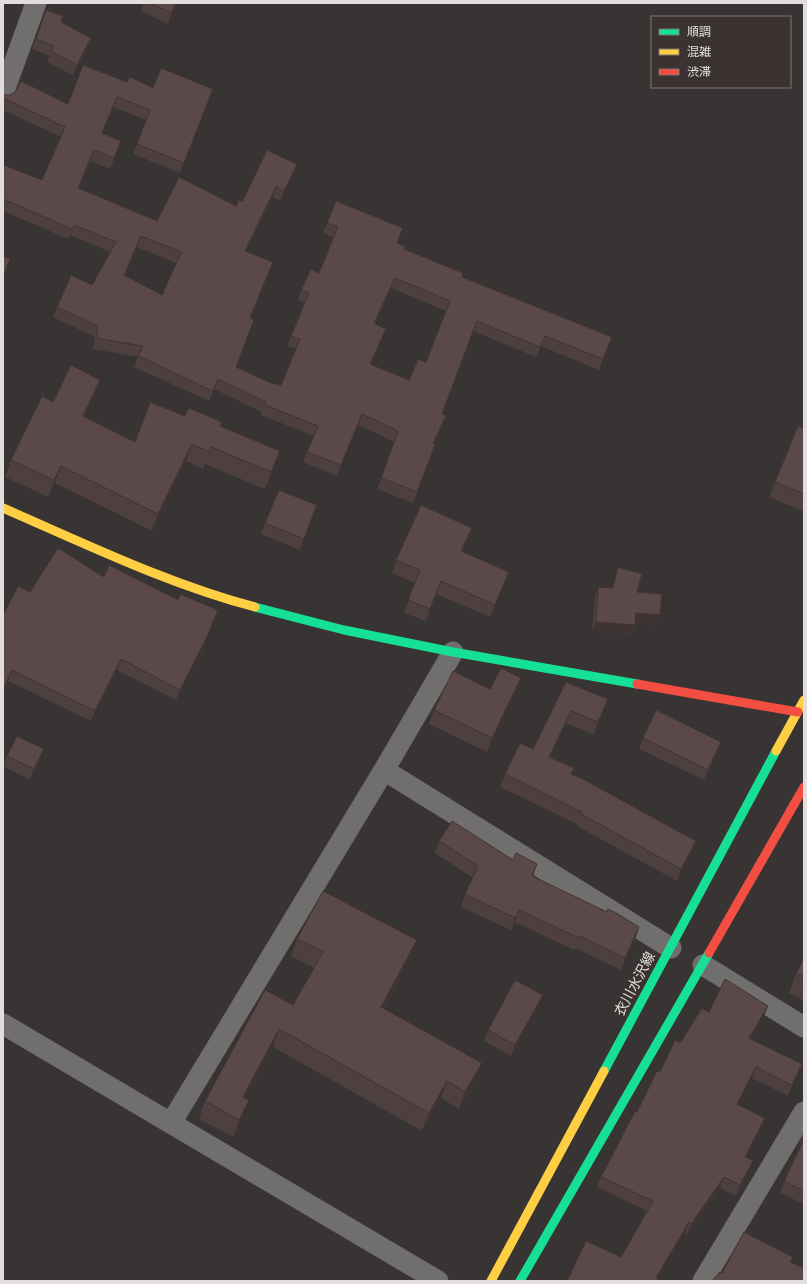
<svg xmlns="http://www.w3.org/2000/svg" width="807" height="1284" font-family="Spectral,'Noto Sans JP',serif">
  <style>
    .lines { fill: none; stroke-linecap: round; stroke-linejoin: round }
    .street { stroke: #706f6e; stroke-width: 21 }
    .fast { stroke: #16e098; stroke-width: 9 }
    .slow { stroke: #ffcf43; stroke-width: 9 }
    .jam { stroke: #f24e42; stroke-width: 9 }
    .wall { fill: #4e3f40; fill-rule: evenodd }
    .shaded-wall { fill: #403334 }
    .building { fill: #5b494a; stroke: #403334; fill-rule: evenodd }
    .labels { text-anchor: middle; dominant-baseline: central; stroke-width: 3.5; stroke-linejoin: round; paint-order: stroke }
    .street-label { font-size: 14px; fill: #e3dedd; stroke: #3a3331 }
  </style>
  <rect width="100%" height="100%" fill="#383433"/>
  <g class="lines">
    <path class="street" d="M 3,94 L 36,3
      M 384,770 L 671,948
      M 703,965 L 804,1027
      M 3,1024 L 438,1281
      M 171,1123 L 384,770 L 453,652
      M 703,1281 L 804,1112"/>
    <path class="fast" d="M 255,607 L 344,630 L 453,652 L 637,684
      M 604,1071 L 776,751
      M 520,1281 L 709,953"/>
    <path class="slow" d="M 3,508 C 86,544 168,584 255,607
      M 776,751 L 804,700
      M 491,1281 L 604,1071"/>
    <path class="jam" d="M 637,684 L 798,712
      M 709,953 L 804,787"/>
  </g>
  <path class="wall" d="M 144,3 L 178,3 L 168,24 L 141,11 Z
    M 46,10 L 61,22 L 91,38 L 88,49 L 73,75 L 47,62 L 50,56 L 32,49 Z
    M 127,82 L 153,88 L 213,89 L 180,173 L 133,154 L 146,120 L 113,107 L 102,133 L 121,141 L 117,151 L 110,169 L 90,161 L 79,188 L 157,221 L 236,206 L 297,164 L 293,175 L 280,201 L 273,197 L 246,251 L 273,262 L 251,318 L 236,367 L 273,384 L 281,385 L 296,349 L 287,346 L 304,303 L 298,300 L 301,290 L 319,273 L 333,237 L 323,233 L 327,223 L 398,243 L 404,249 L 608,348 L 599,370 L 541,346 L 536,357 L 473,331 L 442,414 L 442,426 L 434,444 L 435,445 L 413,503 L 377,489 L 394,442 L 359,425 L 337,476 L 303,462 L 314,436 L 261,415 L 262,412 L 214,389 L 209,401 L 134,367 L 138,357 L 93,349 L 95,337 L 53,317 L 57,307 L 92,285 L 110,252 L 70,235 L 68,239 L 3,211 L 3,168 L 42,180 L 61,137 L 3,110 L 3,97 L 68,104 ZM 137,247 L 176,263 L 162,295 L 125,276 ZM 391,288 L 446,311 L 426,362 L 409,380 L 371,364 L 382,339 L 386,329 L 375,324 Z
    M 94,397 L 84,417 L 135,442 L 185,416 L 221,426 L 280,451 L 274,468 L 265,489 L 205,464 L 203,469 L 186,461 L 152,531 L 55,483 L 48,497 L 5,477 L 11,460 L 53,402 Z
    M 804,429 L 804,512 L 769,497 L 775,482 Z
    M 317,505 L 300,550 L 261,534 L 265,523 Z
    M 472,528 L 462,552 L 509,572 L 504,584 L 490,617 L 436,594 L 426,621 L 404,613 L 415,583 L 392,573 L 396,560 Z
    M 618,567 L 637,592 L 657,625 L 635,623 L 631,635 L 592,632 L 595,597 L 598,587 L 612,588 Z
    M 104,577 L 214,621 L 201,652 L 176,700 L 117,670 L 91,721 L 8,681 L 3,692 L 3,615 L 30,592 Z
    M 566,682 L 603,712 L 594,735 L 566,723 L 550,757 L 574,768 L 572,774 L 696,841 L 692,854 L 677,881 L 577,826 L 577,824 L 500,787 L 505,774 L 533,749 Z
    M 490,689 L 516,693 L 487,752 L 429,724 L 434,710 Z
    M 643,738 L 718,752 L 704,780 L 639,749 Z
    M 7,756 L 40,760 L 30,780 L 3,766 Z
    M 439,841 L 533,876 L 635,940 L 621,970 L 575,948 L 574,950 L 515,922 L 511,930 L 461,907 L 465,894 L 473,878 L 435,853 Z
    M 297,939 L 410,958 L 384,1008 L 476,1081 L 459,1109 L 441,1098 L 422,1131 L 273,1047 L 245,1098 L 243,1118 L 233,1137 L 199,1119 L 205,1101 L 293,1005 L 314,968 L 291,956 Z
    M 804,959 L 804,1001 L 789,993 L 796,973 Z
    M 539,1006 L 511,1056 L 484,1041 L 488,1030 Z
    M 709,1012 L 764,1016 L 751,1039 L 798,1075 L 788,1096 L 752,1078 L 738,1105 L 765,1118 L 761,1129 L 746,1158 L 749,1172 L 736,1196 L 720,1188 L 687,1234 L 685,1233 L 658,1279 L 567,1281 L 621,1257 L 647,1211 L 597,1187 L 601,1177 L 660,1072 L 680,1043 Z
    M 804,1131 L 804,1204 L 780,1193 L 784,1181 L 802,1144 L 800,1143 Z"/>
  <path class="shaded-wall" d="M 176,3 L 178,3 L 168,24 L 171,13 Z
    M 91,38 L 88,49 L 73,75 L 77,65 Z
    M 94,150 L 90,161 L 74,199 L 78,188 Z
    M 297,164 L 293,175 L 280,201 L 284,191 Z
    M 276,187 L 273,197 L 241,261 L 245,251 Z
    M 141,236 L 137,247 L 120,286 L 124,275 Z
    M 273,262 L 269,273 L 246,329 L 250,318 Z
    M 395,278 L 391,288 L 370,333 L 374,323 Z
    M 386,329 L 382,339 L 366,374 L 370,364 Z
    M 612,337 L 608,348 L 599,370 L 603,359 Z
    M 100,380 L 94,397 L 76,433 L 83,416 Z
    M 362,414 L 359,425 L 337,476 L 341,465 Z
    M 446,416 L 442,426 L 429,454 L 433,443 Z
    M 192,444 L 186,461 L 152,531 L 158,514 Z
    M 280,451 L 274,468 L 265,489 L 271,472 Z
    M 61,466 L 55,483 L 48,497 L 54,480 Z
    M 317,505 L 314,516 L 300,550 L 304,539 Z
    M 472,528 L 467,541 L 456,564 L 461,551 Z
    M 218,610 L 201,652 L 176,700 L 180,690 Z
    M 636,613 L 660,615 L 657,625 L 632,623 Z
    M 596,622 L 635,625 L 631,635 L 592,632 Z
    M 121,659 L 117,670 L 91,721 L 95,711 Z
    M 12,670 L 8,681 L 3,692 L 3,689 Z
    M 521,678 L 516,693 L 487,752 L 492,738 Z
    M 608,699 L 603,712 L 594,735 L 598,722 Z
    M 571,711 L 566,723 L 544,769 L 549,757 Z
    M 721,742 L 718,752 L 704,780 L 708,770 Z
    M 44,749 L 40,760 L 30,780 L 34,769 Z
    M 696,841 L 692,854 L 677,881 L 681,869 Z
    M 537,864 L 533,876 L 532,875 Z
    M 519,910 L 515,922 L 511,930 L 515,918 Z
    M 639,927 L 635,940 L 621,970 L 625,958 Z
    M 417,940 L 410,958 L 375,1024 L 381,1007 Z
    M 543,995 L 539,1006 L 511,1056 L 515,1045 Z
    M 768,1006 L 764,1016 L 745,1049 L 749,1038 Z
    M 279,1029 L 273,1047 L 236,1114 L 243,1097 Z
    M 482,1063 L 476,1081 L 459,1109 L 465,1092 Z
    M 802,1064 L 798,1075 L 788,1096 L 792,1085 Z
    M 756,1067 L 752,1078 L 733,1115 L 737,1104 Z
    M 447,1081 L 441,1098 L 422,1131 L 429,1113 Z
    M 249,1100 L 243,1118 L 233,1137 L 239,1120 Z
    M 765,1118 L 761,1129 L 741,1168 L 745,1157 Z
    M 753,1161 L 749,1172 L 736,1196 L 740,1185 Z
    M 724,1177 L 720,1188 L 687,1234 L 691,1224 Z
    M 689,1222 L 685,1233 L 657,1281 L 656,1278 Z"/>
  <path class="building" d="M 151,3 L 176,3 L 171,13 Z
    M 46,10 L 63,16 L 61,22 L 91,38 L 77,65 L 51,51 L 54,46 L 36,39 Z
    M 83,65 L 127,82 L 130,77 L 153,88 L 161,68 L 213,89 L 184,163 L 137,144 L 150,110 L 117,97 L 102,133 L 121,141 L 114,158 L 94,150 L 78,188 L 157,221 L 179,177 L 236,206 L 239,200 L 242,202 L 267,150 L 297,164 L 284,191 L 276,187 L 245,251 L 273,262 L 250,318 L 254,320 L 236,367 L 273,384 L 274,383 L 281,385 L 300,339 L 291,336 L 309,293 L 301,290 L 311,269 L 319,273 L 338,227 L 327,223 L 336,201 L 403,228 L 397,243 L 405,246 L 404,249 L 463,273 L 462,277 L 612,337 L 603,359 L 545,336 L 540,347 L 477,321 L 442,414 L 446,416 L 433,443 L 435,445 L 417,492 L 381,478 L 398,431 L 362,414 L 341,465 L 307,452 L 318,426 L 265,405 L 266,402 L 218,379 L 213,391 L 138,356 L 143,346 L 96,338 L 98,326 L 57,307 L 71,275 L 92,285 L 116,242 L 74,225 L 72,229 L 3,199 L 3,168 L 4,165 L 42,180 L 65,127 L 3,98 L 4,95 L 9,95 L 15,92 L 21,81 L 68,104 ZM 141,236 L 181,252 L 162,295 L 124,275 ZM 395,278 L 450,301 L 426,362 L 418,359 L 409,380 L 370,364 L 386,329 L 374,323 Z
    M 3,256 L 10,259 L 3,277 Z
    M 71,365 L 100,380 L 83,416 L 135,442 L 150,402 L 185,416 L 189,408 L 222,422 L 220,426 L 280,451 L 271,472 L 211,447 L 209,452 L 192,444 L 158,514 L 61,466 L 54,480 L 11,460 L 42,396 L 53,402 Z
    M 798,426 L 804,429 L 804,494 L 775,482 Z
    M 279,490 L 317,505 L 304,539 L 265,523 Z
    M 421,505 L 472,528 L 461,551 L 509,572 L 495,605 L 441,581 L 430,609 L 408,600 L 420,570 L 396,560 Z
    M 58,548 L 104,577 L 109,565 L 178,600 L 180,594 L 218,610 L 205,641 L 180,690 L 121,659 L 95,711 L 12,670 L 3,689 L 3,615 L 18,586 L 30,592 Z
    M 618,567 L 642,574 L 637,592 L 662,594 L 660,615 L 636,613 L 635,625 L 596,622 L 598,587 L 613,588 Z
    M 501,668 L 521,678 L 492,738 L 434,710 L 453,671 L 490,689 Z
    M 566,682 L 608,699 L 598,722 L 571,711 L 549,757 L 574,768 L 571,774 L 583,779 L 696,841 L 681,869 L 581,814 L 582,812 L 505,774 L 520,743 L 533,749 Z
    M 656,710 L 721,742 L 708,770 L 643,738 Z
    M 17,736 L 44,749 L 34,769 L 7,756 Z
    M 452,821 L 513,860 L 516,853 L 537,864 L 532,875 L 534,877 L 607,912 L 608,909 L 618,914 L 639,927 L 625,958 L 580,936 L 579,938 L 519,910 L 515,918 L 465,894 L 478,866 L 439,841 Z
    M 323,891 L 417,940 L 381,1007 L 482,1063 L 465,1092 L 447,1081 L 429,1113 L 279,1029 L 243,1097 L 249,1100 L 239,1120 L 205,1101 L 265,990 L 293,1005 L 323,952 L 297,939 Z
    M 804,959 L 804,977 L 796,973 Z
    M 725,979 L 768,1006 L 749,1038 L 802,1064 L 792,1085 L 756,1067 L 737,1104 L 765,1118 L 745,1157 L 753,1161 L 740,1185 L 724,1177 L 691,1224 L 689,1222 L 656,1278 L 663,1281 L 567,1281 L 586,1241 L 621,1257 L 653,1201 L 601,1177 L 635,1111 L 637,1112 L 657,1071 L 660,1072 L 675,1040 L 680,1043 L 702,1008 L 709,1012 Z
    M 515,980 L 543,995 L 515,1045 L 488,1030 Z
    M 804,1139 L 804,1191 L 784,1181 Z
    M 744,1232 L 793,1257 L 790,1262 L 804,1268 L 804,1281 L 712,1281 L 720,1272 L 722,1273 Z"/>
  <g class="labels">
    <g class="street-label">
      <text transform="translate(635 984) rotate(-62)">衣川水沢線</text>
    </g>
  </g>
  <rect width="807" height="1284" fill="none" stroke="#e3dedd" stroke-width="8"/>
  <rect x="651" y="16" width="140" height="72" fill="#3a3331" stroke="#7e7776"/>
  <rect x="659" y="29" width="20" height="6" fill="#16e098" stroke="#7e7776"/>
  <text x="687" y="36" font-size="12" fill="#e3dedd">順調</text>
  <rect x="659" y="49" width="20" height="6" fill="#ffcf43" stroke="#7e7776"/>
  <text x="687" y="56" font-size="12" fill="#e3dedd">混雑</text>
  <rect x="659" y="69" width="20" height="6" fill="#f24e42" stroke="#7e7776"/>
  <text x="687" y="76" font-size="12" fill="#e3dedd">渋滞</text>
</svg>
